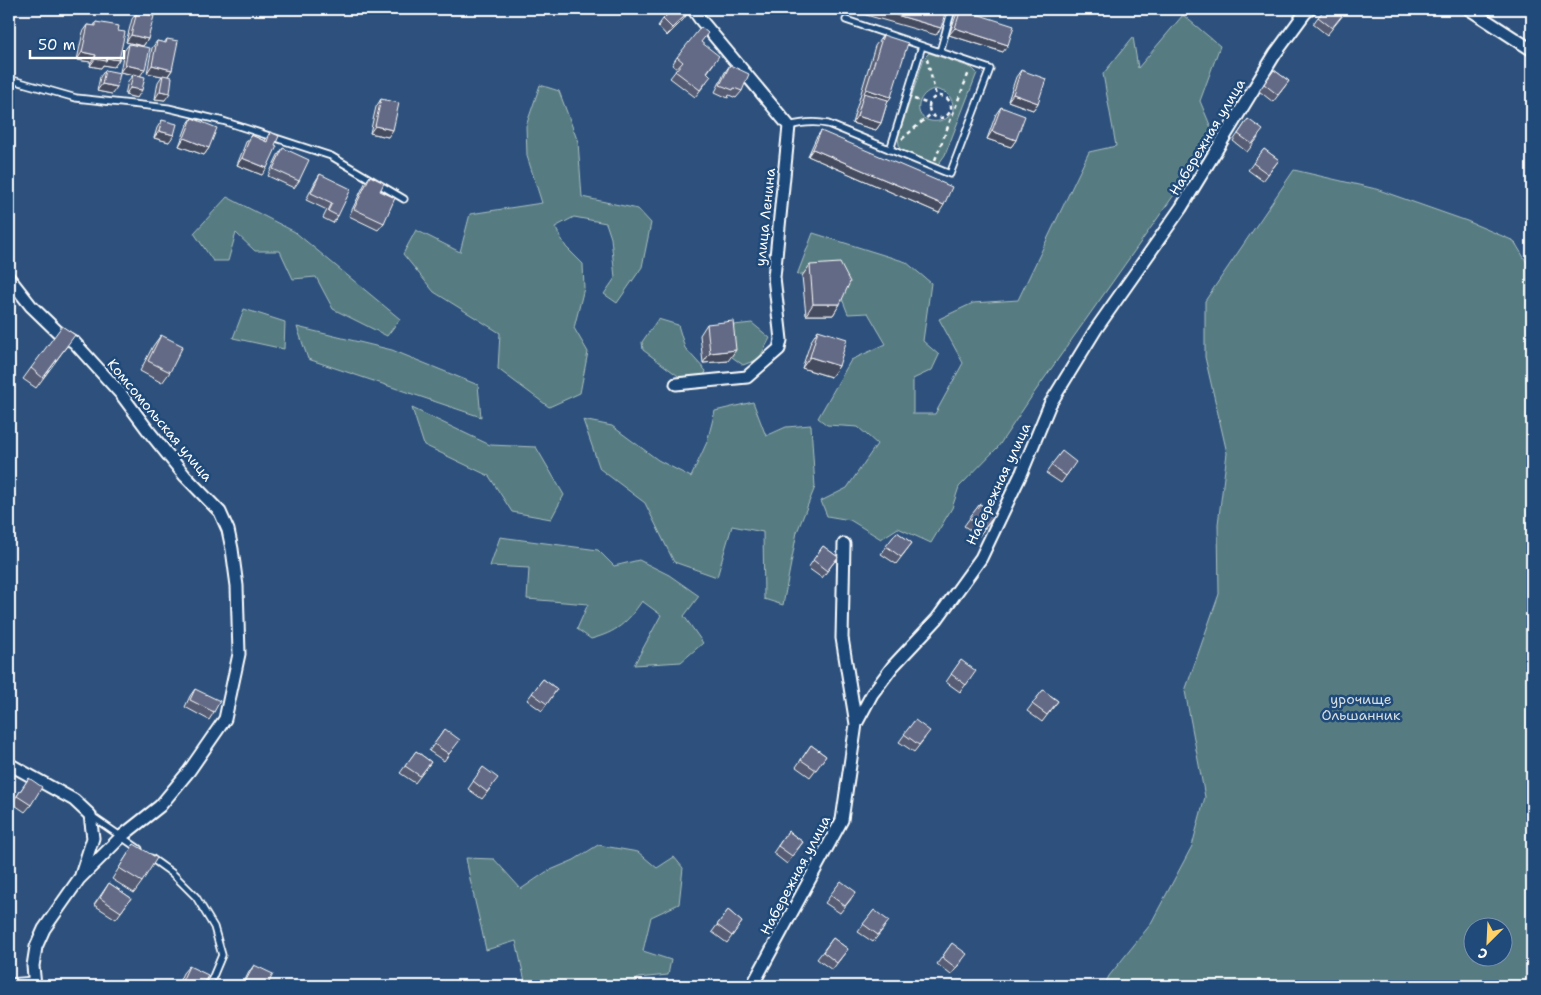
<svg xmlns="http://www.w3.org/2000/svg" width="1541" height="995" font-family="'Shantell Sans',sans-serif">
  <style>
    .green { fill: #567c82; stroke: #aabec0; fill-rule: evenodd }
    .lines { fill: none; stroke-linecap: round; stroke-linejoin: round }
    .service-casing { stroke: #fff; stroke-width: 9 }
    .minor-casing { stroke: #fff; stroke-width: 15 }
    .path { stroke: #fff; stroke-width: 2.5; stroke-dasharray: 4 4; stroke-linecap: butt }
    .service { stroke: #1f4a7a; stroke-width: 5.5 }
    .minor { stroke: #1f4a7a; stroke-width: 11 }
    .wall { fill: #555c73; stroke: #fff }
    .shaded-wall { fill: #454b5e; stroke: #fff }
    .building { fill: #636b86; stroke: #fff }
    .labels { text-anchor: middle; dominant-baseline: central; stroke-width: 5; stroke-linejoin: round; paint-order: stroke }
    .street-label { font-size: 14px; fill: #fff; stroke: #1f4a7a }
    .park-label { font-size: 14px; fill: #d5dee0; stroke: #1f4a7a }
  </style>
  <rect width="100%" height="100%" fill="#2d517c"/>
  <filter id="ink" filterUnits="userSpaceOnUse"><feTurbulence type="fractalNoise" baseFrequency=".02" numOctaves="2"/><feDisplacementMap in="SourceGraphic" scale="10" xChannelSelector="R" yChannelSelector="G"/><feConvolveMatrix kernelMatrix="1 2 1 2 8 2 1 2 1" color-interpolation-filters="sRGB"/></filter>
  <g filter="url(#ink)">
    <path class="green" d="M 1183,15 L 1220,46 L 1200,101 L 1215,137 L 1034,393 L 998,447 L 959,487 L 952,508 L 931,543 L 898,528 L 881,539 L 850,520 L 827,516 L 821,501 L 847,488 L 877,444 L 858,427 L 827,425 L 818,418 L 851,360 L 886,344 L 868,313 L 848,314 L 830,268 L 797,275 L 813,233 L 906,262 L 931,283 L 923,341 L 939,355 L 932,370 L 913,379 L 913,414 L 935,414 L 963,363 L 939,319 L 973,303 L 1018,300 L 1089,152 L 1116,146 L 1103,74 L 1133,37 L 1138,68 Z
      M 929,53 L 972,68 L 977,73 L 945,155 L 937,166 L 900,151 L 898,138 L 924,58 ZM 935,89 L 947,93 C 973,125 909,133 920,101 C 923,94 929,90 935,89 Z
      M 540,85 L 559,91 L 578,142 L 582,197 L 638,209 L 651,223 L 642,267 L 617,303 L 604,294 L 615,278 L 611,238 L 606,223 L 574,217 L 555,227 L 566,247 L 583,264 L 584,288 L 574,328 L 588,352 L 580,393 L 549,407 L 498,369 L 500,333 L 434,292 L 403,254 L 416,230 L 460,252 L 470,214 L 542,203 L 527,156 L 526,126 Z
      M 1294,170 L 1376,189 L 1467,221 L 1514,241 L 1532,271 L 1532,986 L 1104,986 L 1109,976 L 1150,925 L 1192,846 L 1205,797 L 1185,691 L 1219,594 L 1218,524 L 1227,453 L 1205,357 L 1205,301 ZM 1474,928 L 1504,928 L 1504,958 L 1474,958 Z
      M 227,197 L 295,232 L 400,319 L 387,336 L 333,309 L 316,277 L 293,279 L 280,251 L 255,251 L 236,233 L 228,261 L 213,261 L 194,233 Z
      M 244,309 L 285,322 L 284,349 L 233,338 Z
      M 658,319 L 678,325 L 685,348 L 706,371 L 703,379 L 681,378 L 643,350 L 642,342 Z
      M 752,323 L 770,338 L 759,359 L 743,365 L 732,357 L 730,344 L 734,325 Z
      M 297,327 L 392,350 L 478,385 L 481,417 L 308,359 Z
      M 753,402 L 766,436 L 786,427 L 811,425 L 815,487 L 797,532 L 783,605 L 764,599 L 763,532 L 732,526 L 717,577 L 674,562 L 645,503 L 600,469 L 583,420 L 612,426 L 658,460 L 691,477 L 707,442 L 715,411 Z
      M 412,408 L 490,445 L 536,447 L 564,495 L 551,519 L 512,512 L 489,476 L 424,445 Z
      M 500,537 L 598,550 L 614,566 L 639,560 L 669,575 L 699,596 L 684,616 L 703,643 L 681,662 L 634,665 L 661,615 L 642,601 C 627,623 617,632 591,639 L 577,629 L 588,604 L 527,599 L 529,568 L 490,566 Z
      M 598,845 L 638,852 L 657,868 L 674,857 L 683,868 L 679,904 L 651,917 L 643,951 L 671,960 L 668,975 L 638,978 L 633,986 L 526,986 L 516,941 L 486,950 C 480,919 471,889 466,858 L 494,859 L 521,889 L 546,872 L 574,860 Z"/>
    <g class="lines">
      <defs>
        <path id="service" d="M 940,52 L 952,9
          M 9,79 L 76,98 L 168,108 L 223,121 L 331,156 L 404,199
          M 789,126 C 803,122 814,121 828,124 L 950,174 L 990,69 L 846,20
          M 890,150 L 922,46
          M 90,815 L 139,849
          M 151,858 L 172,873 L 196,897 L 214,927 L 222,955 L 209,986
          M 9,982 L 35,980"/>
        <path id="minor" d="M 1469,9 L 1532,50
          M 9,278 L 31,306 L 60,334 L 74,342 L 121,394 L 147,429 L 185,476 L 220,512 L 228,530 L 232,549 L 237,586 L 239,654 L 225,719 L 189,771 L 160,806 L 122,836 L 79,879 L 44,929 L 36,947 L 33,966 L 35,986
          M 676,384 L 747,377 L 779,349 L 781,340 L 774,277 L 789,126 L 700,19 L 693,9
          M 844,544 L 842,638 L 856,724
          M 9,764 L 74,800 L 90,815 L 93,838 L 81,875
          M 752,986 L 842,820 L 856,724 L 872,694 L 893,666 L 937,619 L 981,558 L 1022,472 L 1050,404 L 1096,329 L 1181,208 L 1275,54 L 1305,13 L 1310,9"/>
      </defs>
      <use href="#service" class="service-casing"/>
      <use href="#minor" class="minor-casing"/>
      <path class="path" d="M 927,59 L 936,96
        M929 107a11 11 0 1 1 22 0a11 11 0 1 1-22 0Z
        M 914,99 L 929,104
        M 902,139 L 931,114
        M 935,160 L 969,72"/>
      <use href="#service" class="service"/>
      <use href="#minor" class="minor"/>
    </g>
    <path class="wall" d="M 961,9 L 1003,52 L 949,35 L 956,16 Z
      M 1196,9 L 1210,9 L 1205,15 Z
      M 1348,9 L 1327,35 L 1313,24 L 1318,17 Z
      M 137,12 L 148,39 L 143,46 L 126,42 L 132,19 Z
      M 663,19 L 683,20 L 667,36 L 658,26 Z
      M 96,22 L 118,31 L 114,67 L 103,65 L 101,68 L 90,66 L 91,62 L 77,60 L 83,32 L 88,25 L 94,26 Z
      M 883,35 L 891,97 L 888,100 L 881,123 L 876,130 L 852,123 L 875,46 Z
      M 167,39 L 172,70 L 168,76 L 165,100 L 155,99 L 158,82 L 162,76 L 147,73 L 152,48 L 157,41 L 164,43 Z
      M 702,43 L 714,63 L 707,73 L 706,83 L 695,97 L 670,78 L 677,69 L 672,65 L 677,57 Z
      M 129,44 L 141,76 L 137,98 L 125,95 L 128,81 L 133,75 L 120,72 L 124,51 Z
      M 730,65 L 742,91 L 736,98 L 729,95 L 728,98 L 715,92 L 725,72 Z
      M 105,70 L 112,94 L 97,91 L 100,77 Z
      M 1021,70 L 1038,103 L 1033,110 L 1008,101 L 1016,77 Z
      M 1274,70 L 1289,81 L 1273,102 L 1259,91 Z
      M 381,99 L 388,137 L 370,133 L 376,107 Z
      M 1001,107 L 1016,140 L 1011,147 L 987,139 L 996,114 Z
      M 192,118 L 209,148 L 204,155 L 179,146 L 187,125 Z
      M 1248,119 L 1258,138 L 1247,152 L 1233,141 Z
      M 162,120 L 169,142 L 154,138 L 157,128 Z
      M 821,131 L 939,213 L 808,156 L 816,138 Z
      M 270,132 L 262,175 L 237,165 L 246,142 L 251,135 L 265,141 Z
      M 283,148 L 299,181 L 294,188 L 268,176 L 278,155 Z
      M 1264,149 L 1279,160 L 1263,181 L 1248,170 Z
      M 320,174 L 338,216 L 333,223 L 323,218 L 327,210 L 306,200 L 315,182 Z
      M 370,176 L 380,191 L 384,223 L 378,230 L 349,216 L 365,183 Z
      M 810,265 L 840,304 L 833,315 L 806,315 L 802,276 Z
      M 707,324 L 728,361 L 703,363 L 700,335 Z
      M 818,330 L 839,366 L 831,377 L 802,368 L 811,341 Z
      M 161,335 L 170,372 L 162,383 L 140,371 L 153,346 Z
      M 67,346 L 36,388 L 23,379 L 31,368 Z
      M 1062,451 L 1071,469 L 1061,483 L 1046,473 Z
      M 980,504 L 995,515 L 979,536 L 964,526 Z
      M 897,532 L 912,543 L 896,564 L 881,554 Z
      M 823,546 L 838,557 L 822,578 L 808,568 Z
      M 961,660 L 971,678 L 960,692 L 946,682 Z
      M 543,679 L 557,689 L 542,711 L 527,700 Z
      M 195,689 L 214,712 L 209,720 L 185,707 L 190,696 Z
      M 1043,690 L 1058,701 L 1042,722 L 1027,711 Z
      M 915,720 L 925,738 L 914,752 L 899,742 Z
      M 445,729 L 454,747 L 444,761 L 429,751 Z
      M 811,745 L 826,756 L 810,777 L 796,767 Z
      M 416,751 L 431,762 L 415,783 L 400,773 Z
      M 483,767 L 493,785 L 482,799 L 468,789 Z
      M 29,778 L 31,805 L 25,812 L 12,803 Z
      M 788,831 L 803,842 L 787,864 L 773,853 Z
      M 134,844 L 142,882 L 134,893 L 112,879 Z
      M 841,881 L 851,899 L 840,913 L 825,903 Z
      M 109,883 L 131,898 L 116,919 L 94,905 Z
      M 728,910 L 742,922 L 727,943 L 712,932 Z
      M 874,910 L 884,928 L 873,942 L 858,932 Z
      M 833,938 L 848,949 L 832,970 L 817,959 Z
      M 952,943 L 962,961 L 951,975 L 937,964 Z
      M 254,965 L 267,986 L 242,986 L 249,972 Z
      M 189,966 L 203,986 L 177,986 L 183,973 Z"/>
    <path class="shaded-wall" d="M 845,9 L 876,9 L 941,28 L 936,35 Z
      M 688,13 L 683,20 L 667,36 L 672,28 Z
      M 955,28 L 1008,45 L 1003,52 L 949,35 Z
      M 131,35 L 148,39 L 143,46 L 126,42 Z
      M 82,52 L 96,55 L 91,62 L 77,60 Z
      M 107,58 L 119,60 L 114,67 L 103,65 L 101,68 L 90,66 L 95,59 Z
      M 125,65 L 145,69 L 140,76 L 120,72 Z
      M 152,65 L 172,70 L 167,77 L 147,73 Z
      M 102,84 L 117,87 L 112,94 L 97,91 Z
      M 130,88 L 142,90 L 137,98 L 125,95 Z
      M 866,89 L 891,97 L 883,108 L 864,93 Z
      M 160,91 L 170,93 L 165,100 L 155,99 Z
      M 1013,94 L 1038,103 L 1033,110 L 1008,101 Z
      M 857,116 L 881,123 L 876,130 L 852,123 Z
      M 375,126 L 393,130 L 388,137 L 370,133 Z
      M 159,131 L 174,135 L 169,142 L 154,138 Z
      M 992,131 L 1016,140 L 1011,147 L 987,139 Z
      M 184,138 L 209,148 L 204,155 L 179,146 Z
      M 813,149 L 944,205 L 939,213 L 808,156 Z
      M 242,158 L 267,168 L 262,175 L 237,165 Z
      M 813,304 L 840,304 L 833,315 L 806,315 Z
      M 736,350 L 728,361 L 703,363 L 710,353 Z
      M 810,357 L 839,366 L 831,377 L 802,368 Z"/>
    <path class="building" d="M 673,9 L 684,9 L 688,13 L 672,28 L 663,19 Z
      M 876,9 L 946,9 L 941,28 Z
      M 961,9 L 1014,26 L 1008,45 L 955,28 Z
      M 1325,9 L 1347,9 L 1332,28 L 1318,17 Z
      M 137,12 L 154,16 L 148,39 L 131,35 Z
      M 96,22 L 119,26 L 118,31 L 125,32 L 119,60 L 107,58 L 106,61 L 95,59 L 96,55 L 82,52 L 88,25 L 96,26 Z
      M 701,27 L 708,33 L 701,42 L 719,56 L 707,72 L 711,76 L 700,90 L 675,71 L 683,62 L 677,57 Z
      M 883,35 L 908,43 L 891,97 L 866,89 Z
      M 167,39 L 178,41 L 172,70 L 152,65 L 157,41 L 166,43 Z
      M 129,44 L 150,48 L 145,69 L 125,65 Z
      M 730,65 L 749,74 L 742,91 L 734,88 L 733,90 L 720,85 Z
      M 105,70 L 120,73 L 117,87 L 102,84 Z
      M 1021,70 L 1046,79 L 1038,103 L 1013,94 Z
      M 1274,70 L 1289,81 L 1278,95 L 1264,84 Z
      M 133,74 L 145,77 L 142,90 L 130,88 Z
      M 163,75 L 172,77 L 170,93 L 160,91 Z
      M 864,93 L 888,100 L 881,123 L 857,116 Z
      M 381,99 L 399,103 L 393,130 L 375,126 Z
      M 1001,107 L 1025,116 L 1016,140 L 992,131 Z
      M 192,118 L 217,128 L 209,148 L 184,138 Z
      M 1248,119 L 1263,130 L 1252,144 L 1238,134 Z
      M 162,120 L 177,124 L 174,135 L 159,131 Z
      M 821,131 L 952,187 L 944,205 L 813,149 Z
      M 270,132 L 279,136 L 275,145 L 277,146 L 267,168 L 242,158 L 251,135 L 267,142 Z
      M 283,148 L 309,160 L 299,181 L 273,169 Z
      M 1264,149 L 1279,160 L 1268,174 L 1253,163 Z
      M 320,174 L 351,189 L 338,216 L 328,211 L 332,203 L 311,193 Z
      M 370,176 L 384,183 L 380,191 L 395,198 L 384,223 L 354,209 Z
      M 840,263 L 850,282 L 840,304 L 813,304 L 810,265 Z
      M 733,321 L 736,350 L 710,353 L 707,324 Z
      M 62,326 L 75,335 L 43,378 L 31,368 Z
      M 818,330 L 847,339 L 839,366 L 810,357 Z
      M 161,335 L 183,346 L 170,372 L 148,361 Z
      M 1062,451 L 1076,462 L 1066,476 L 1051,465 Z
      M 980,504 L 995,515 L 984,529 L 969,518 Z
      M 897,532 L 912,543 L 901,557 L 886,546 Z
      M 823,546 L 838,557 L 827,571 L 813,560 Z
      M 961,660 L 976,671 L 966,685 L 951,674 Z
      M 543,679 L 557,689 L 547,704 L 532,693 Z
      M 195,689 L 220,701 L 214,712 L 190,700 Z
      M 1043,690 L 1058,701 L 1047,715 L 1032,704 Z
      M 915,720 L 930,731 L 919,745 L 904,734 Z
      M 445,729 L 460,740 L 449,754 L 434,744 Z
      M 811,745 L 826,756 L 816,770 L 801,760 Z
      M 416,751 L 431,762 L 420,776 L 405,766 Z
      M 483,767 L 498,778 L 487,792 L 473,781 Z
      M 29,778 L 42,787 L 31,805 L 17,796 Z
      M 788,831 L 803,842 L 792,856 L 778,846 Z
      M 134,844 L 157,858 L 142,882 L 119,868 Z
      M 841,881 L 856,892 L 845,906 L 830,895 Z
      M 109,883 L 131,898 L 121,912 L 100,898 Z
      M 728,910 L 742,922 L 732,936 L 717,925 Z
      M 874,910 L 889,921 L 878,935 L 863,924 Z
      M 833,938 L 848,949 L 837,963 L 823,952 Z
      M 952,943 L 967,954 L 956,968 L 942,957 Z
      M 254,965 L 273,974 L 267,986 L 243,986 Z
      M 189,966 L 208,975 L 203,986 L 194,986 L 182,981 Z"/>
  </g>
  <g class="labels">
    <g class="street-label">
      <text transform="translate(1207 137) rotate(-59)">Набережная улица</text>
      <text transform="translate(765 217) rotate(-84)">улица Ленина</text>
      <text transform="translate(160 420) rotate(50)">Комсомольская улица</text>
      <text transform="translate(998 484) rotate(-65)">Набережная улица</text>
      <text transform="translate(795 875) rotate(-62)">Набережная улица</text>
    </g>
    <g class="park-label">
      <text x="1361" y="699">урочище<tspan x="1361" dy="16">Ольшанник</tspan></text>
    </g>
  </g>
  <rect width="1541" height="995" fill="none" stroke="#1f4a7a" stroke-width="30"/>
  <rect x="15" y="15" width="1511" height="965" fill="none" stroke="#fff" stroke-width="2" filter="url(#ink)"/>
  <g transform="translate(1488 942) rotate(204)"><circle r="24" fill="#1f4a7a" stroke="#7992af"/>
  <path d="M0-4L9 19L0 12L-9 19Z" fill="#ffd166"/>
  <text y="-8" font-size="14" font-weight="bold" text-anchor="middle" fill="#ffffff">С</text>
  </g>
  <path d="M30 50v8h94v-8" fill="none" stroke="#ffffff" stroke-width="2.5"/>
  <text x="38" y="50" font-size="15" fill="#ffffff" stroke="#1f4a7a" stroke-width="4" paint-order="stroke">50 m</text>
</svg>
